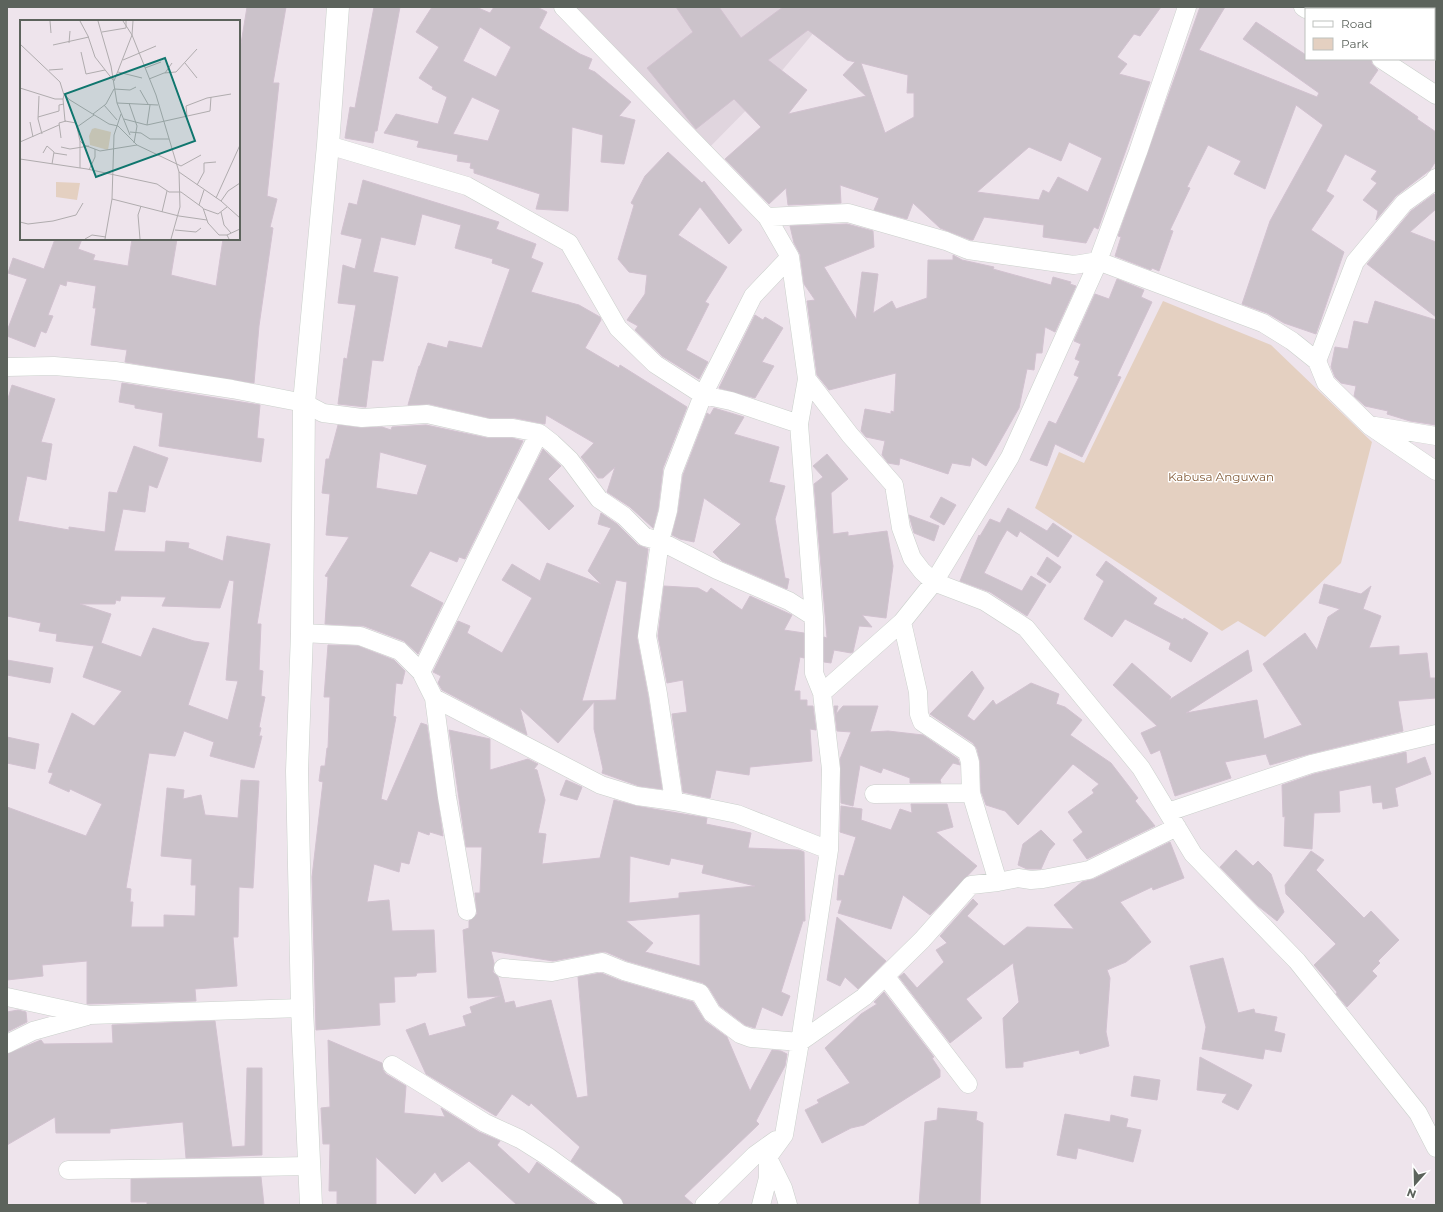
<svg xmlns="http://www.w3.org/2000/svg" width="1443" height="1212" font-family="Montserrat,sans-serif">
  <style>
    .education { fill: #e0d5de }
    .green { fill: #e4d0c1 }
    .building { fill: #cbc2ca; stroke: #d2c2d0; fill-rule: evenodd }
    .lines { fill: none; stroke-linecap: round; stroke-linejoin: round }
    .minor-casing { stroke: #cad0cb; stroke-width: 19 }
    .tertiary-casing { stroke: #cad0cb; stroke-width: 23 }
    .minor { stroke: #fff; stroke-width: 18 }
    .tertiary { stroke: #fff; stroke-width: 22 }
    .labels { text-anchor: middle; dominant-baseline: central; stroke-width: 3; stroke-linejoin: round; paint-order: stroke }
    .park-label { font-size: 12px; fill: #845d3a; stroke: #fff }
    .inset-road { fill: none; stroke: #b0acae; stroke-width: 1 }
    .view { fill: #0f766e; fill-opacity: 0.15; stroke: #0f766e; stroke-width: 2 }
    .inset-edge { fill: none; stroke: #5c635c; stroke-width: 2 }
  </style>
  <rect width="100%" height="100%" fill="#eee4ec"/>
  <path class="education" d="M 563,7 L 844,7 L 821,24 L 764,92 L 704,153 Z"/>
  <path class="green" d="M 1163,301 L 1271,345 L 1372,442 L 1341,563 L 1265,637 L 1238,621 L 1222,631 L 1035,508 L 1059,452 L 1084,463 Z"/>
  <path class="building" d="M 247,7 L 286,7 L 273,83 L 279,83 L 267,196 L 277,199 L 270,227 L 273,228 L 259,326 L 254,383 L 125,362 L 127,350 L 91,345 L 96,308 L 93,308 L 96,286 L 67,281 L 66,286 L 60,284 L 48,315 L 53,316 L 46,333 L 41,331 L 35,347 L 7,336 L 7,331 L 27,279 L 8,273 L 13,258 L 44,269 L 55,239 L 82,239 L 78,249 L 95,255 L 93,260 L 128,266 L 132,239 L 177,239 L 171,275 L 216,286 L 223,239 L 239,239 L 239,56 Z
    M 374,7 L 400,7 L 377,131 L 375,131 L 373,143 L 345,138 L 350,107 L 355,108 Z
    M 432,7 L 476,7 L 490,13 L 494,7 L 537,7 L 547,12 L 539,28 L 580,54 L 592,59 L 588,69 L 595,72 L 631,102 L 619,116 L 635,120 L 624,164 L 601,162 L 603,135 L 572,127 L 568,211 L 536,209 L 540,194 L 474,173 L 474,169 L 470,168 L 471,163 L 457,161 L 458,155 L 417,147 L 419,141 L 384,133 L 396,114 L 438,124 L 447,97 L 432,89 L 433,87 L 419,78 L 439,47 L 416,32 ZM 480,27 L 511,47 L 496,77 L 463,61 ZM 472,97 L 500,110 L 488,141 L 453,134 Z
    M 676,7 L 719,7 L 741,38 L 783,7 L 1161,7 L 1140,36 L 1134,34 L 1117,57 L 1127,64 L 1119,74 L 1150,82 L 1098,229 L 1094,227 L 1086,243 L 1043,237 L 1044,225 L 984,217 L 973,240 L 971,240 L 940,228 L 913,203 L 907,219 L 874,210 L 879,198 L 840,185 L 841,203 L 788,205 L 786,188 L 769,204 L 725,159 L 761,127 L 734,99 L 696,129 L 647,68 L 693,32 ZM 808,30 L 847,60 L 855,62 L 843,75 L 866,96 L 788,114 L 807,90 L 768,60 ZM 861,63 L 908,75 L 907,93 L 914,93 L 914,117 L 885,133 ZM 1069,142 L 1102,158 L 1088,192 L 1058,177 L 1049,193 L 1043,190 L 1039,200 L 977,192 L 1029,147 L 1061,161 Z
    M 1200,7 L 1225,7 L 1199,50 L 1317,97 L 1319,93 L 1243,39 L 1256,22 L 1306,55 L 1306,59 L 1371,59 L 1372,64 L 1378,70 L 1369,83 L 1418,117 L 1417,119 L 1436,132 L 1436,161 L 1430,170 L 1396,196 L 1376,220 L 1378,211 L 1363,200 L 1377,183 L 1371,179 L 1377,171 L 1345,154 L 1326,191 L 1334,196 L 1311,230 L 1344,252 L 1316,334 L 1284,323 L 1267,313 L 1242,304 L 1270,221 L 1323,125 L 1296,105 L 1265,189 L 1234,174 L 1241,161 L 1208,145 L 1187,187 L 1190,188 L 1170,230 L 1173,231 L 1159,271 L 1152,268 L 1151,270 L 1115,256 L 1121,237 L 1118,236 Z
    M 668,152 L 702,183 L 704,181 L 742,230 L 729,244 L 700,207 L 678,235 L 727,267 L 705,302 L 709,304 L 686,350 L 708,362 L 699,379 L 662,356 L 635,330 L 638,326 L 627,320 L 645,294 L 647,275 L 629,272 L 618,259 L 634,205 L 631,203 L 645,176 Z
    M 363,180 L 499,222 L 496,229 L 536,244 L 531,258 L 543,263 L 531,292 L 579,305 L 600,317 L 601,320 L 585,348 L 619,368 L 620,365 L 687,407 L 663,468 L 658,509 L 653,528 L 630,507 L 607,492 L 615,467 L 603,478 L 598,478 L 581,457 L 594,443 L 546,415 L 545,424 L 515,418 L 490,418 L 429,404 L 408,405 L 419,366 L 420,366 L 428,343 L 447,348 L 449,341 L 482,348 L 510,269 L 492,263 L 493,259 L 455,248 L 461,225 L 422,214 L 415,245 L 381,237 L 373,272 L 398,277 L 383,361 L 372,360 L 366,407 L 338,404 L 344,358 L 347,359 L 356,305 L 338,303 L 343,265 L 355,269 L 362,239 L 341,234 L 349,203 L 357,205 Z
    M 1434,194 L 1436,197 L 1436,209 L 1410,232 L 1436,242 L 1436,317 L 1367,264 L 1411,211 Z
    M 847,224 L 873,231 L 874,247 L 824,267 L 856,319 L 862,272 L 878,274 L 873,313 L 892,301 L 896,309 L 927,298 L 928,260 L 953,260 L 953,255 L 962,260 L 994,267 L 993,269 L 1051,285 L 1053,277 L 1071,282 L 1070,284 L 1076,286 L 1055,332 L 1045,327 L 1042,353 L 1036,353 L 1034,370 L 1027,369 L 1019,408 L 986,466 L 972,457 L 970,466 L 952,463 L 948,474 L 900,458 L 899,465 L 888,463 L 882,455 L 885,441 L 866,437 L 861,431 L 865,409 L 891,414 L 891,411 L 894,412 L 896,373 L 829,390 L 817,375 L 807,301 L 815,300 L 804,284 L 800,254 L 794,243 L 790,226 Z
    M 1117,279 L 1144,290 L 1141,297 L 1152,302 L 1117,376 L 1121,377 L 1082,457 L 1055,444 L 1047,466 L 1030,460 L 1049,421 L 1056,424 L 1079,377 L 1074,375 L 1080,361 L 1075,359 L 1081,344 L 1074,341 L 1095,294 L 1109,299 Z
    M 1375,301 L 1436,320 L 1436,425 L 1410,421 L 1387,414 L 1388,411 L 1365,406 L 1354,396 L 1356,386 L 1341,383 L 1335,377 L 1331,367 L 1335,347 L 1348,349 L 1354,321 L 1368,324 Z
    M 755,315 L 763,320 L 765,317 L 783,328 L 762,362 L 774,366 L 755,398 L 719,388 Z
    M 122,383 L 260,405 L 257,438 L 264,439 L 261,462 L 159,446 L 163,413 L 135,408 L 135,405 L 119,402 Z
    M 12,385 L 55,399 L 41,442 L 52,444 L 46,480 L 27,476 L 18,521 L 69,530 L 69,527 L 105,532 L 109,492 L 117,493 L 134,446 L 168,458 L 157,488 L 149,485 L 145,512 L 123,509 L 114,551 L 165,552 L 166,541 L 189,543 L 188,548 L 223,561 L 227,536 L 270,544 L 257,624 L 261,624 L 259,670 L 263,671 L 261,696 L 265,697 L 259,727 L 261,728 L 259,736 L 262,736 L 254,768 L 210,756 L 214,742 L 184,731 L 175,756 L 149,753 L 126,888 L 131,889 L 130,902 L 133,902 L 131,927 L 164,927 L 164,915 L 195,916 L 196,885 L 191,885 L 192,859 L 161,856 L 167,788 L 184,790 L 183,799 L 201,795 L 205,815 L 238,818 L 241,780 L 259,781 L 253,888 L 239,887 L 238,937 L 233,937 L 237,986 L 195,989 L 196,1001 L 87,1004 L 87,961 L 42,965 L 43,976 L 7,980 L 7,807 L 86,836 L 102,804 L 70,789 L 69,792 L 49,783 L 53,773 L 48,772 L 72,713 L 94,726 L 122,691 L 83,677 L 94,646 L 56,641 L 57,634 L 39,631 L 41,623 L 7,616 L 7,402 ZM 229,580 L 234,581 L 226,680 L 238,681 L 228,720 L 188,705 L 209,643 L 194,641 L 153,628 L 141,657 L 101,643 L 111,614 L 80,604 L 115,604 L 116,600 L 120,601 L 121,596 L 166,597 L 162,606 L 220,608 Z
    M 714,408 L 744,417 L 734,434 L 779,447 L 769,482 L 785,486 L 775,519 L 785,578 L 789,579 L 787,589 L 722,561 L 713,552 L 741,524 L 704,498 L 694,542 L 680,539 L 672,535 L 678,512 L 683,475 L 707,413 L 710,415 Z
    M 338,425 L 361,428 L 382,427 L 391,430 L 392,427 L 426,425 L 487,438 L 512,438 L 523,441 L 465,559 L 459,557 L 457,562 L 430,551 L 410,586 L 443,603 L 418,654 L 404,641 L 364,626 L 325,624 L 328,577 L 325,576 L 349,537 L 326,535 L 330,494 L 322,493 L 326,459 L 329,459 ZM 380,452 L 427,465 L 417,495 L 376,488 Z
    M 543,449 L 561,466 L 548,479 L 574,506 L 549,530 L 518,498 Z
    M 827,454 L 848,479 L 831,493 L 833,534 L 848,532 L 848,536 L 887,531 L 893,566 L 886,618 L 862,615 L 872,627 L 859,626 L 853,652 L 851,653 L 834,650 L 831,663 L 824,662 L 824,637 L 827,638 L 814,484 L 823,477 L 813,466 Z
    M 941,497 L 956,505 L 944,525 L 930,517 Z
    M 1008,508 L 1047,531 L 1053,523 L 1072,536 L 1058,557 L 1020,531 L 1017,537 L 1007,530 L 1000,542 L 984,573 L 1022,591 L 1031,576 L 1046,585 L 1027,616 L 990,592 L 960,581 L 979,535 L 980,536 L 990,519 L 1000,523 Z
    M 601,513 L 617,524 L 638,545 L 648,549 L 637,638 L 648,696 L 662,789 L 639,786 L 602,773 L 603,769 L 594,729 L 594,702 L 558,743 L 520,708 L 527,735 L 442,690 L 438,683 L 441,676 L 433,672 L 458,621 L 470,626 L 467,633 L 502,653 L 532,598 L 502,580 L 512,564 L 540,581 L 547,563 L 601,584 L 588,571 L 611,528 L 598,524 ZM 616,580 L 627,582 L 616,700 L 582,701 Z
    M 909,515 L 939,526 L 934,541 L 914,533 Z
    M 1047,557 L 1061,567 L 1050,583 L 1037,574 Z
    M 1106,561 L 1157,598 L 1153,604 L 1183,620 L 1184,618 L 1208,633 L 1191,662 L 1169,649 L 1171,643 L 1125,619 L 1112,637 L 1084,619 L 1104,581 L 1096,575 Z
    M 1324,584 L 1361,594 L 1371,586 L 1363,609 L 1381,616 L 1369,648 L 1399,646 L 1399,655 L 1427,653 L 1430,678 L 1435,678 L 1436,698 L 1398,701 L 1403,731 L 1309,754 L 1270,765 L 1266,754 L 1225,762 L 1231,778 L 1175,796 L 1160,750 L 1151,754 L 1141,733 L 1157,726 L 1113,685 L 1132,663 L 1171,697 L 1169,700 L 1248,650 L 1252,671 L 1186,713 L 1257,700 L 1264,739 L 1302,725 L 1263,664 L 1305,633 L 1317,650 L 1328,617 L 1340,609 L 1319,603 Z
    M 664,586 L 698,588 L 707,593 L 711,588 L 742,610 L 750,596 L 792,615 L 784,630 L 804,633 L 804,658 L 800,657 L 794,691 L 800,691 L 800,700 L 807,700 L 807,706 L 813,706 L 816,730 L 810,729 L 812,761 L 750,767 L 749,775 L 716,770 L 710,798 L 683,792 L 672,714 L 687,712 L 683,680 L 667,683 L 658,636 Z
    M 328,645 L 358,646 L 394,660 L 405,671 L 402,684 L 396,683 L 393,716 L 396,717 L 381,799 L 387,801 L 421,723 L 427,725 L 443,836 L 430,832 L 429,835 L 418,831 L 409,864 L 401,862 L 399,872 L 374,864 L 367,902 L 389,900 L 392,931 L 434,930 L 436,972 L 417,973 L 416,976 L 394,977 L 395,1002 L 379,1003 L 380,1025 L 316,1030 L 312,877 L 323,782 L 319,781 L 321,766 L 325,766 L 327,748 L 328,748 L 330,697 L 324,697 Z
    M 7,660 L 53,668 L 50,683 L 7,675 Z
    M 972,671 L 984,688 L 967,716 L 974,721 L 993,700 L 996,705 L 1031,683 L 1059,694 L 1056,704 L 1065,707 L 1082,720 L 1070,735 L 1111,763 L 1138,798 L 1135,801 L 1155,826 L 1087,859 L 1073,840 L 1083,832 L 1068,812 L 1094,793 L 1092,790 L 1099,784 L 1073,764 L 1018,825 L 1005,811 L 986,805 L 981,791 L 980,761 L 977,749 L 973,743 L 930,714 Z
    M 834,706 L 838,706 L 836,714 L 843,706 L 878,706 L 870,732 L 888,731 L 923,735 L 958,759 L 960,765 L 953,763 L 940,780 L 941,783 L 910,783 L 910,778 L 883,768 L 881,773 L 860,765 L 853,806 L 841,803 L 840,759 L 851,732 L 837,731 Z
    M 449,730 L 490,739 L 490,770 L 528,759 L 538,764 L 534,769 L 537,770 L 545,800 L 538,833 L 546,834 L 542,864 L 600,858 L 614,800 L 636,806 L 707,818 L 706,824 L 751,833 L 748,848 L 799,850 L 804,852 L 805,921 L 803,921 L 781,992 L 790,996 L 782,1016 L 762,1007 L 755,1028 L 745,1025 L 720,1006 L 709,988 L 703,983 L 627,961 L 606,952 L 600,952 L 553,961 L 491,951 L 494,963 L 493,972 L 498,977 L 505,1003 L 514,1001 L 516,1008 L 551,1000 L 577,1098 L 588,1096 L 578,977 L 601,973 L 621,981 L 693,1002 L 705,1021 L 727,1037 L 750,1091 L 772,1050 L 781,1051 L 787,1054 L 785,1066 L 756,1121 L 759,1124 L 684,1196 L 694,1205 L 624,1205 L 620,1197 L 571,1161 L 580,1147 L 531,1103 L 529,1106 L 512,1094 L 496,1116 L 426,1074 L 406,1030 L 425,1023 L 429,1036 L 466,1026 L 463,1016 L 472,1013 L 470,1007 L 500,996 L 468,998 L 463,930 L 469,928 L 469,921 L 477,914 L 475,893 L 480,893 L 482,847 L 466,847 ZM 630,856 L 669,865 L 671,858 L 704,865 L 702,873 L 755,886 L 679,893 L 679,898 L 629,903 ZM 700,914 L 700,966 L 645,952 L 653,943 L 626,921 Z
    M 7,737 L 39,744 L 35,769 L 7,763 Z
    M 1406,752 L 1407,764 L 1425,757 L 1431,774 L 1395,788 L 1398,806 L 1383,809 L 1382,802 L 1373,803 L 1371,785 L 1339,791 L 1340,812 L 1314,813 L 1312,849 L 1284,846 L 1285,816 L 1283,817 L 1282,785 L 1314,774 Z
    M 566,780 L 582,787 L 577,800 L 560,795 Z
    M 911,804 L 947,804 L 953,827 L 936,832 L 977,866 L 930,915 L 903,895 L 891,929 L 838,913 L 842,900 L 837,900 L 839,875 L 844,876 L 856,837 L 840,832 L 841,806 L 862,809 L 861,820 L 891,830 L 900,809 L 912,813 Z
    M 1041,830 L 1055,844 L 1049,851 L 1041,869 L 1027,869 L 1018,865 L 1023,844 Z
    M 1170,842 L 1184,878 L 1153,890 L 1152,887 L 1120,902 L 1151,942 L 1126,962 L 1107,970 L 1110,978 L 1106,1032 L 1109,1046 L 1080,1054 L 1079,1050 L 1023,1062 L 1023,1067 L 1006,1068 L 1003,1018 L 1019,1002 L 1013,963 L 966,999 L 982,1018 L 950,1043 L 899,977 L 904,973 L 917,988 L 944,962 L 936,950 L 947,943 L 940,936 L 973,899 L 978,904 L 967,916 L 1004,946 L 1027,927 L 1074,929 L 1054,905 L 1082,882 L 1094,879 Z
    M 1236,850 L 1253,866 L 1258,861 L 1271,874 L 1284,912 L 1277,921 L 1258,906 L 1220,867 Z
    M 1311,851 L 1324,860 L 1316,870 L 1364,918 L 1371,911 L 1399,940 L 1378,961 L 1380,963 L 1372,971 L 1377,976 L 1347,1007 L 1336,994 L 1337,992 L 1314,965 L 1336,944 L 1286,894 L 1285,885 Z
    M 837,917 L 886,961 L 858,989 L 845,977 L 840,986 L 827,980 Z
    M 1223,958 L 1238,1013 L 1254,1009 L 1255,1013 L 1277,1017 L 1274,1031 L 1285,1034 L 1281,1052 L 1265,1049 L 1263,1059 L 1202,1049 L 1206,1027 L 1190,966 Z
    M 884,992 L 934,1057 L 932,1058 L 940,1070 L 940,1077 L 864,1125 L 851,1128 L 822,1143 L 805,1110 L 819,1103 L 817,1100 L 850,1083 L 825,1048 L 861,1014 L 877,1004 L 874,1002 Z
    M 18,1010 L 26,1012 L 27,1022 L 7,1032 L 7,1012 Z
    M 215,1021 L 232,1147 L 245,1146 L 247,1068 L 262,1068 L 262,1155 L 186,1158 L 183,1122 L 110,1129 L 110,1133 L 56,1133 L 55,1117 L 7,1145 L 7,1054 L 41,1040 L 44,1044 L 113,1043 L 112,1025 Z
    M 328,1040 L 382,1063 L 383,1070 L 386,1074 L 406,1086 L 404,1113 L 445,1117 L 441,1108 L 479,1132 L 500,1141 L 497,1145 L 529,1174 L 537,1162 L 596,1205 L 517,1205 L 469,1161 L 442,1182 L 435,1172 L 415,1194 L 376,1157 L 376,1205 L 337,1205 L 337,1191 L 329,1191 L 330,1144 L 323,1144 L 321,1108 L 330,1107 Z
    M 1200,1057 L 1252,1085 L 1238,1110 L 1222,1102 L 1227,1094 L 1197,1090 Z
    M 1134,1076 L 1160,1080 L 1157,1100 L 1131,1096 Z
    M 938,1108 L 977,1112 L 976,1120 L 983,1123 L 980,1205 L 919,1205 L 925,1122 L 937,1120 Z
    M 1065,1114 L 1110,1122 L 1111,1115 L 1128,1119 L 1126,1127 L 1141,1130 L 1133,1162 L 1078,1148 L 1076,1159 L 1057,1155 Z
    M 261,1177 L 264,1205 L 147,1205 L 147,1202 L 131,1202 L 131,1179 Z"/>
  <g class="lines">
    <defs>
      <path id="minor" d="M 563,7 L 767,217 L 790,257 L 807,379 L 850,435 L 894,485 L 901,528 L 912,558 L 922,571 L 934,582 L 984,601 L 1026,628 L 1141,768 L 1193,854 L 1297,961 L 1418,1113 L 1436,1148
        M 1303,7 L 1306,9
        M 1381,59 L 1436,95
        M 328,145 L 467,186 L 569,243 L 618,328 L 655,364 L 703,395 L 731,401 L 799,424
        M 767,217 L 848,213 L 946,241 L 968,250 L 1074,265 L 1098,261 L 1263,323 L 1292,341 L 1317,361 L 1326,383 L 1370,426 L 1436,471
        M 1317,361 L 1355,262 L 1404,203 L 1433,182 L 1436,178
        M 7,367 L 54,366 L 115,371 L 232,389 L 304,403 L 323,413 L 362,418 L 427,414 L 489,428 L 513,428 L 539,433 L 552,443 L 570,460 L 599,499 L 624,516 L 645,537 L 660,541 L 717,570 L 789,601 L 814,617
        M 1375,426 L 1436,436
        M 902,622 L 918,692 L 919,714 L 922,722 L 967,752 L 970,762 L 971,793 L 998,882
        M 302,633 L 360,636 L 400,651 L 421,672 L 434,698 L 601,785 L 637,796 L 674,801 L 737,814 L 829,850
        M 421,672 L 539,433
        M 822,693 L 902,622 L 934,582 L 1010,457 L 1095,269 L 1138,152 L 1187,7
        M 434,698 L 447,797 L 467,911
        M 874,794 L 971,793
        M 674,801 L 658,694 L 647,636 L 660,541 L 668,511 L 673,472 L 703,395 L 753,296 L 790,257
        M 1168,812 L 1311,764 L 1436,734
        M 503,968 L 552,972 L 602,962 L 624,971 L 700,993 L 712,1013 L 740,1034 L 751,1038 L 800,1042 L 864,997 L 922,940 L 971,885 L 998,882 L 1018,878 L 1031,880 L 1043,879 L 1089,870 L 1177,827
        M 886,977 L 968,1084
        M 7,997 L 90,1015 L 302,1008
        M 7,1044 L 33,1031 L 87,1016
        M 392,1065 L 485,1123 L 520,1139 L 547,1156 L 614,1205
        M 769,1160 L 783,1188 L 788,1205
        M 68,1170 L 310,1166
        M 704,1205 L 755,1155 L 776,1140
        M 761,1205 L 768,1178 L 768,1157 L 784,1135 L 800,1042 L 829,850 L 831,769 L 822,693 L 814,673 L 814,617 L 799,424 L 807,379"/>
      <path id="tertiary" d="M 311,1205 L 302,1008 L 297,771 L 302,633 L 304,403 L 328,145 L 338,7"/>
    </defs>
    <use href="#minor" class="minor-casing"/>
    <use href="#tertiary" class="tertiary-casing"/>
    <use href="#minor" class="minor"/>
    <use href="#tertiary" class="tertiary"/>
  </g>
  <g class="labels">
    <g class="park-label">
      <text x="1221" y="476">Kabusa Anguwan</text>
    </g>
  </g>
  <g transform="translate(20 20)">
    <rect width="220" height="220" fill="#eee4ec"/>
    <path d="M 75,108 L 91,112 L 88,130 L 70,125 L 69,116 L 72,109 ZM 36,162 L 60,163 L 57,180 L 36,177 Z" fill="#e4d0c1"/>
    <path class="inset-road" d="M 30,1 L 31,13M 60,1 L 68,16 L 75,37 L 93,60M 78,1 L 91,46 L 97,83 L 110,115M 103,1 L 112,15 L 136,75 L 159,152 L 160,187 L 151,219M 82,12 L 106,8 L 106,1M 49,23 L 50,11M 0,24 L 40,62 L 44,75 L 50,80 L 89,104 L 98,106 L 117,125 L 161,146 L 181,135M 33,25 L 69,17M 61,32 L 66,54 L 85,50M 103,40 L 136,26M 165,43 L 177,58M 125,48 L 141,42M 29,50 L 43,49M 98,52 L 122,58M 145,53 L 152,43M 129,59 L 144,53 L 156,52 L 177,29M 94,61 L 112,15 L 113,1M 0,68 L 35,79 L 43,79 L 44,75M 120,70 L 128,84M 19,76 L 18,99 L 22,114M 43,79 L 45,101 L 56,103 L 60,121 L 64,125 L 80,131 L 117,125M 97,83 L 138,85M 109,83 L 117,106 L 114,123M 84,85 L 97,100M 73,94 L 86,84 L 94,69 L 110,70 L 116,67M 167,96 L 166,86 L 187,78 L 211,74M 18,97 L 39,91 L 39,85 L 44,84M 104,99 L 127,105 L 190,91 L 191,77M 10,102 L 13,117M 127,105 L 130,85M 57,107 L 74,95M 110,112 L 121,113 L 130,119 L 149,119M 41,118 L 39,103 L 46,101M 60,121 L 60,148M 0,122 L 39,105M 41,127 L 50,129 L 69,126M 23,133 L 27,126 L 34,132 L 32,144M 34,133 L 47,135M 0,139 L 67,149 L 137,164 L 149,172 L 161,172 L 183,188 L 188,203 L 199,215 L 207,215 L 209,219M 69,150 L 75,137 L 75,129M 159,152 L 201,181 L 220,198M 177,165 L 184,152 L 184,143 L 196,142M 196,178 L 220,125M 92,179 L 159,196 L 187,200M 201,181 L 208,171 L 220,163M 179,185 L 184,170M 184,189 L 198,194 L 207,187M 142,192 L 147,171M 201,192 L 204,205 L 211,213M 0,202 L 8,204 L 33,201 L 56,195 L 63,183M 155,210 L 176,212 L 181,208M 207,215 L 220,209M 65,219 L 72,215 L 86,217M 85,219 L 92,179 L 94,115 L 101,94M 120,219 L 118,195 L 121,186"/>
    <path class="view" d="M 145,38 L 175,121 L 76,157 L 45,74 Z"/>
    <rect width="220" height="220" class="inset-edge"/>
  </g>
  <rect width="1443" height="1212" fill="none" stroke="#5c635c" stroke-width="16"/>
  <rect x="1305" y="8" width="130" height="52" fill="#ffffff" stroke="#bec1be"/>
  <rect x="1313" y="21" width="20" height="6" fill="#ffffff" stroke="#bec1be"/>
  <text x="1341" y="28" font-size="12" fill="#5c635c">Road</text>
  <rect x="1313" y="38" width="20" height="12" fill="#e4d0c1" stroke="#bec1be"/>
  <text x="1341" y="48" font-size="12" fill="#5c635c">Park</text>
  <g transform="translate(1415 1184) rotate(200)" stroke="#ffffff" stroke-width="3" paint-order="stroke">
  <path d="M0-3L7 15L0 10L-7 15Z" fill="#5c635c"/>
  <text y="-6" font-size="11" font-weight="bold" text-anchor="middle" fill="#5c635c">N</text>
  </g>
</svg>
